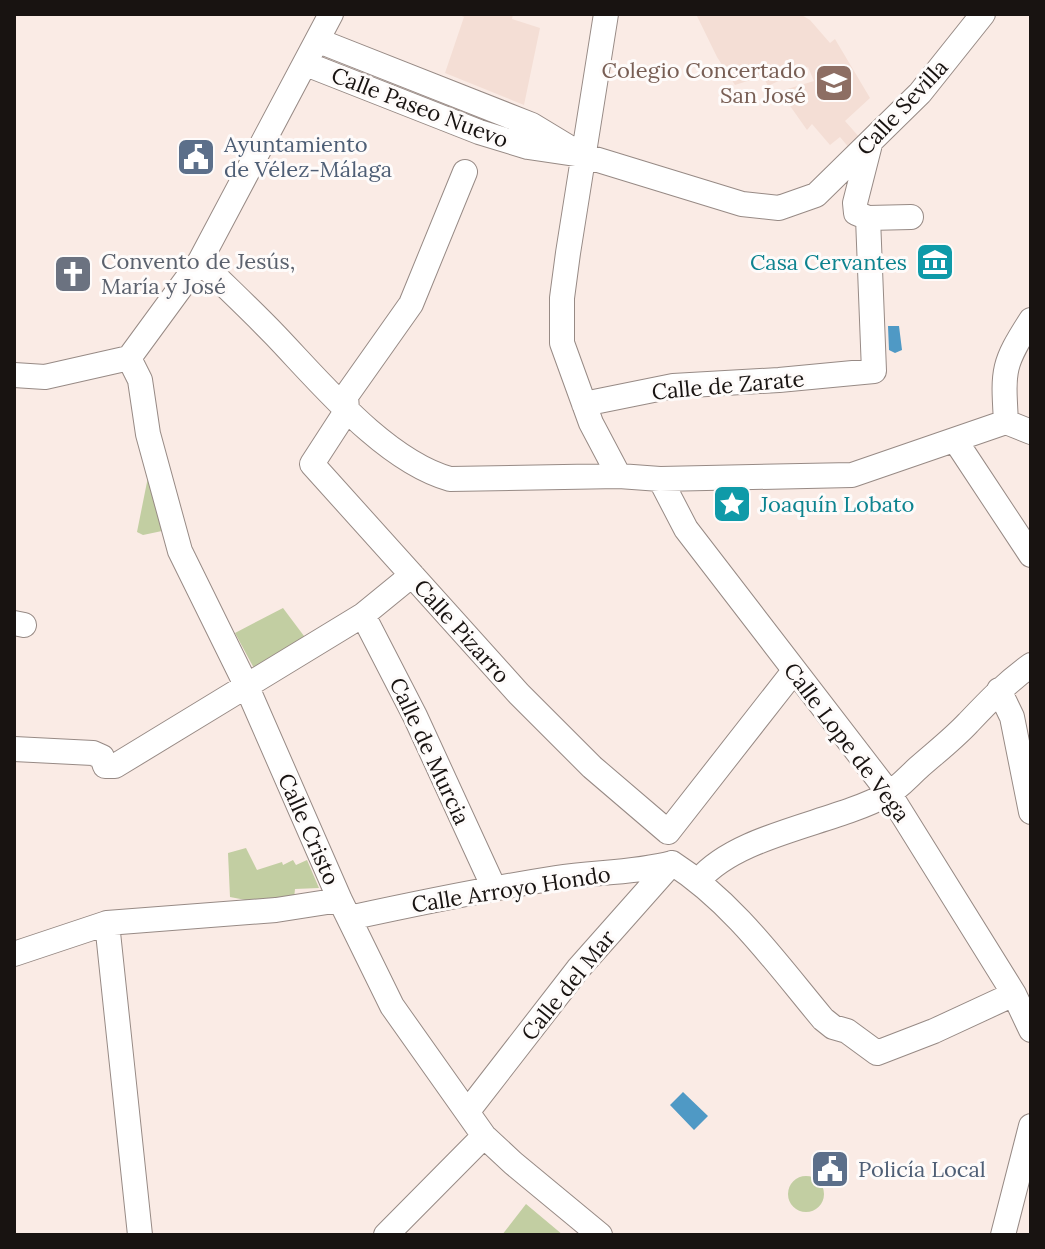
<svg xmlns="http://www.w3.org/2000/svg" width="1045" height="1249" font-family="Lora,serif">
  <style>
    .built { fill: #f4ded5 }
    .green { fill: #c2cea2 }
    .water { fill: #4f99c5 }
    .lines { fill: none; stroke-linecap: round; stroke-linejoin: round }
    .minor-casing { stroke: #978a85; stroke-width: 26 }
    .minor { stroke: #fff; stroke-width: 24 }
    .labels { text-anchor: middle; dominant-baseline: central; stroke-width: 6; stroke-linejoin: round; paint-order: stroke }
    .education-label { font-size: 22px; fill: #785e54; stroke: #fefbfa; text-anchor: end }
    .street-label { font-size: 22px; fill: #181311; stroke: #fefbfa }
    .service-label { font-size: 22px; fill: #4e5e75; stroke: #fefbfa; text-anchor: start }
    .worship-label { font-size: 22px; fill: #5b616d; stroke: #fefbfa; text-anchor: start }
    .culture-label { font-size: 22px; fill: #0d838f; stroke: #fefbfa; text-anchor: end }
  </style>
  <rect width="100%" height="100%" fill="#faebe5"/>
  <path class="built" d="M 457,14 L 513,14 L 512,19 L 540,28 L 524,105 L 445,73 L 464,17 Z
    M 696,14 L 800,14 L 810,20 L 830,43 L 835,39 L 870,98 L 845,121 L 861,139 L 850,149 L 840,137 L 830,145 L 812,124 L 807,130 L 788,103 L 784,90 L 814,81 L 808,67 L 768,86 L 763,76 L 735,85 L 717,57 Z"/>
  <path class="green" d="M 148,477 L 166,525 L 162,531 L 143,535 L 137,532 Z
    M 283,608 L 307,640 L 256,672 L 235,633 Z
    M 246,848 L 257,870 L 282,862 L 283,865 L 293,860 L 296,865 L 307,860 L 319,888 L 295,889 L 294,899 L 271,905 L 230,897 L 228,853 Z
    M788 1194a18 18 0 1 1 36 0a18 18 0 1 1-36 0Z
    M 526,1204 L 563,1235 L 502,1235 Z"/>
  <path class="water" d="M 899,326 L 902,350 L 895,353 L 889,350 L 888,326 Z
    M 683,1092 L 708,1116 L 694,1130 L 670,1105 Z"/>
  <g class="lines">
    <defs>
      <path id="minor" d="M 606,14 L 568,253 L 562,298 L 562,343 L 591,423 L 619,476
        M 319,41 L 532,125 L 570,148
        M 306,64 L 479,132 L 528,147 L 582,155 L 742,204 L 779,208 L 816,195 L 920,93 L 983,14
        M 465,172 L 411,304 L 346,396 L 347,410 L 312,464 L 519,694 L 592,767 L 668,832
        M 868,218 L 911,217
        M 200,261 C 225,286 251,310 275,335 C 321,383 385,461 450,479 L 619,476 L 660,479 L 852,475 L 1006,422
        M 129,358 L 140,380 L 148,434 L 180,551 L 246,685 L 340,900 L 392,1006 L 484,1136 L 513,1163 L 600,1235
        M 129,358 L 200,261 L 331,14
        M 14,375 L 45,377 L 129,358
        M 584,404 L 673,386 L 779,380 L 874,371 L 868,218 L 856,213 L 855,203 L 870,144
        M 1006,422 C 1003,370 1002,365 1031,320
        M 1006,422 L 1031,432
        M 955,440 L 1031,555
        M 660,479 L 686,529 L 889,793 L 1014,994 L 1031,1030
        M 363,615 L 415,716 L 494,888
        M 14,623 L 24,625
        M 999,690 L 1012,717 L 1031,812
        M 14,749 L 93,753 L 102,757 L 105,766 L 115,766 L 363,615 L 412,575
        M 668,832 L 794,671
        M 672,863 C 733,902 777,964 823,1019 L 833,1027 L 847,1031 L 877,1053 L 934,1031 L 1014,994
        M 699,880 C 738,834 832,824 886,795 C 898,789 908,777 918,768 C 935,753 953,739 968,723 C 988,702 1007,682 1031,665
        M 349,918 C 418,903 486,889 556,878 C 595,872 634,873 672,863
        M 107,923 L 140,1235
        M 14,954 L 107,923 L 276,910 L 340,900
        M 468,1111 L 578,969 L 672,863
        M 386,1235 L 484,1136
        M 1003,1235 L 1031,1126"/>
    </defs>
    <use href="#minor" class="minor-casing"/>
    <use href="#minor" class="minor"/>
  </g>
  <defs>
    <symbol id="school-square" viewBox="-11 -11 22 22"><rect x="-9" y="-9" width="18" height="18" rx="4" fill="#8d6e63" stroke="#fefbfa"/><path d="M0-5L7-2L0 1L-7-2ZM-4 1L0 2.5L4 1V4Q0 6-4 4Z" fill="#fff"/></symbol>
    <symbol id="civic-square" viewBox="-11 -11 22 22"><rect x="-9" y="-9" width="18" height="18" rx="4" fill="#5c6f8a" stroke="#fefbfa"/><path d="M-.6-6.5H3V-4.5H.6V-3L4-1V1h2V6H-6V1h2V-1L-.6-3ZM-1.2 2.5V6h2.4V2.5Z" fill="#fff"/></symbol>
    <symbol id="museum-square" viewBox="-11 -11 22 22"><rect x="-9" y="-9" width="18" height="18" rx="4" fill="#0f9aa8" stroke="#fefbfa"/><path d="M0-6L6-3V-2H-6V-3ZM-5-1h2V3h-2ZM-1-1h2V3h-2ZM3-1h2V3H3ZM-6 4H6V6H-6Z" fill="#fff"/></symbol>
    <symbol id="church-square" viewBox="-11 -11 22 22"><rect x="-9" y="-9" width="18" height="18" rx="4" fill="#6b7280" stroke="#fefbfa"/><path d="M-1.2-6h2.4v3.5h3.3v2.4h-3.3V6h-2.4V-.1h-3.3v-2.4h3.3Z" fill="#fff"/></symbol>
    <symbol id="sight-square" viewBox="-11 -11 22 22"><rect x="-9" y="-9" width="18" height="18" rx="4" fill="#0f9aa8" stroke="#fefbfa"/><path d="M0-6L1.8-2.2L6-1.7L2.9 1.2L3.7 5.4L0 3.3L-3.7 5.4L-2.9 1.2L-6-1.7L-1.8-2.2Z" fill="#fff"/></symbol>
  </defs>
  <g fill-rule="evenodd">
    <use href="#school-square" x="812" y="61" width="44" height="44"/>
    <use href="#civic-square" x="174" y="135" width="44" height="44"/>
    <use href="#museum-square" x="913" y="240" width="44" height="44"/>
    <use href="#church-square" x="51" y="252" width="44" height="44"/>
    <use href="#sight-square" x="710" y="482" width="44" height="44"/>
    <use href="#civic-square" x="808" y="1147" width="44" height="44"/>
  </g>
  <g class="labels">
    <g class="education-label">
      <text x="806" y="70">Colegio Concertado<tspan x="806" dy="25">San José</tspan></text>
    </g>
    <g class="street-label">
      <text transform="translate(420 107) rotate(21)">Calle Paseo Nuevo</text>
      <text transform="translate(902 107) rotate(-47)">Calle Sevilla</text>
      <text transform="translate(728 385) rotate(-5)">Calle de Zarate</text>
      <text transform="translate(462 631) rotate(48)">Calle Pizarro</text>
      <text transform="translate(847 742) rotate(53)">Calle Lope de Vega</text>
      <text transform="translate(430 751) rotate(65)">Calle de Murcia</text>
      <text transform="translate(309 829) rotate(66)">Calle Cristo</text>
      <text transform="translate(511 889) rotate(-9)">Calle Arroyo Hondo</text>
      <text transform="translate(568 985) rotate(-51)">Calle del Mar</text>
    </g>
    <g class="service-label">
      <text x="224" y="144">Ayuntamiento<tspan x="224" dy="25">de Vélez-Málaga</tspan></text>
      <text x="858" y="1169">Policía Local</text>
    </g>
    <g class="worship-label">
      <text x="101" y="261">Convento de Jesús,<tspan x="101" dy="25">María y José</tspan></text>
    </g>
    <g class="culture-label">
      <text x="907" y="262">Casa Cervantes</text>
      <text x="760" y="504" text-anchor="start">Joaquín Lobato</text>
    </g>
  </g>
  <rect width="1045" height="1249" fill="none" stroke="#181311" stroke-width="32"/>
</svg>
